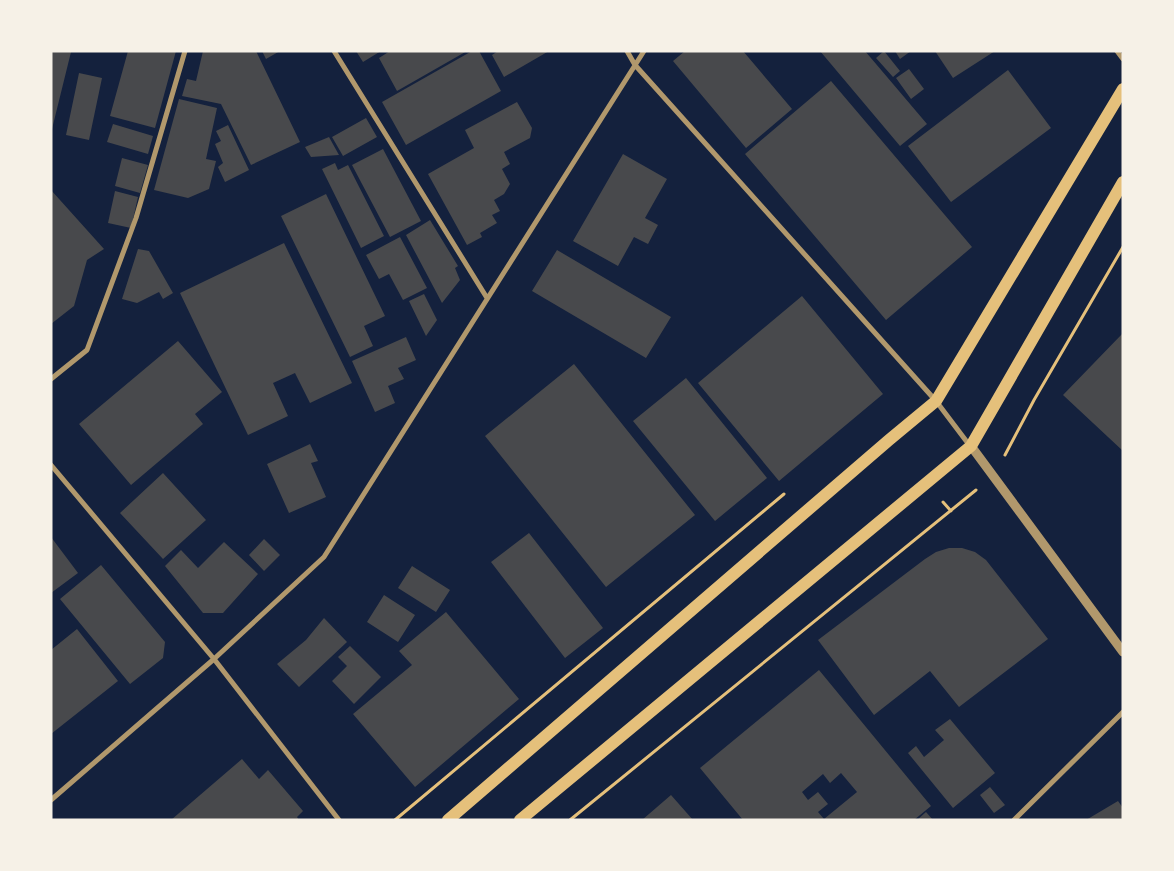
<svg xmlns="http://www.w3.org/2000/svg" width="1174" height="871" font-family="'PT Sans Narrow',sans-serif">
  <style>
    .building { fill: #48494c; fill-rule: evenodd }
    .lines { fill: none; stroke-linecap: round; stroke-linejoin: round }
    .path { stroke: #e5c07b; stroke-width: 3 }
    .minor { stroke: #b1986c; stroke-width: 5 }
    .tertiary { stroke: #b1986c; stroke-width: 9 }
    .primary { stroke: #e5c07b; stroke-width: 12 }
  </style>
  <rect width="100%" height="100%" fill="#14213d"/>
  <path class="building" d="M 51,51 L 71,52 L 52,129 L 51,129 Z
    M 128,51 L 176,51 L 155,128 L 110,116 Z
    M 203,51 L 256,51 L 300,142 L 251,165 L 221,104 L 182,96 L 187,79 L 196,81 Z
    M 262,51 L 280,51 L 266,59 Z
    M 356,51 L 381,51 L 363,62 Z
    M 390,51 L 467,51 L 397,91 L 379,58 Z
    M 472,51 L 479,51 L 501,91 L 406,145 L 382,102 Z
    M 498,51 L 549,51 L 504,77 L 492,55 Z
    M 685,51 L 743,51 L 792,109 L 746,148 L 673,61 Z
    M 820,51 L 865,51 L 927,124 L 900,146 Z
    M 884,51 L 900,71 L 893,77 L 876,58 Z
    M 895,51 L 911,51 L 900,59 Z
    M 935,51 L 995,51 L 953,78 Z
    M 909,69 L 924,89 L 911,99 L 896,78 Z
    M 1008,70 L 1051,128 L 951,202 L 908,146 Z
    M 79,73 L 102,78 L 89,140 L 66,135 Z
    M 831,81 L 972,247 L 886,320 L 745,154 Z
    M 179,99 L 217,108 L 206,159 L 216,161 L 209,189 L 188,198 L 154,190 Z
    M 517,102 L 532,128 L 530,138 L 504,152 L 510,164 L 502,169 L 510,184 L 504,194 L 494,200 L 500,211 L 492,215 L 497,223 L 480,233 L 482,237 L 467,245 L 428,174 L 474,148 L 465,130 Z
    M 366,118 L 377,137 L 343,156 L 332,137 Z
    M 113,124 L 153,136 L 148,154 L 107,142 Z
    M 228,125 L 249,170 L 225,182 L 218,167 L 223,163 L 215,144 L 221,141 L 216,131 Z
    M 329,137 L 339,155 L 311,157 L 305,147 Z
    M 383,149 L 421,221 L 390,237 L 352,165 Z
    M 623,154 L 667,179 L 645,218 L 658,225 L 648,244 L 634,237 L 618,266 L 573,241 Z
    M 122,158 L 148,165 L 140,193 L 115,186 Z
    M 335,163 L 338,170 L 348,165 L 384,236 L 361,248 L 322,169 Z
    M 51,190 L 104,249 L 87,260 L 74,306 L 51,324 Z
    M 115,191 L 138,197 L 131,228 L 108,223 Z
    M 326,194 L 385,316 L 364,326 L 373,346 L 350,357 L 281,216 Z
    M 430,220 L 458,266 L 455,268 L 460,280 L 442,303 L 406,235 Z
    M 400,237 L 427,288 L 403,300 L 389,274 L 379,279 L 366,255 Z
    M 284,243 L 352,383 L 310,403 L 295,373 L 273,383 L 288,416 L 248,435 L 180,293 Z
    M 138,249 L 149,251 L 173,293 L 163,299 L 159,292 L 137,303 L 122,299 Z
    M 557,250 L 671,317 L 646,358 L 532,291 Z
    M 424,294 L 437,320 L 426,336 L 409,301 Z
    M 802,296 L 883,394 L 779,481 L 698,383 Z
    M 1123,333 L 1123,451 L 1063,395 Z
    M 406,337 L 416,360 L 398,368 L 404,379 L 388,386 L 395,403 L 375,412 L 352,361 Z
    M 178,341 L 222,392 L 195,414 L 203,424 L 131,485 L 79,424 Z
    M 574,364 L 695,515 L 606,587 L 485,436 Z
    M 686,378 L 767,478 L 715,521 L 633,421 Z
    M 310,444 L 318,461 L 311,463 L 326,497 L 289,513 L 267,464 Z
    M 163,473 L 206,520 L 163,559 L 120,513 Z
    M 529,533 L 603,628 L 565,658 L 491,562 Z
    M 51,537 L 78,573 L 51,593 Z
    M 264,539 L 280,555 L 264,571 L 249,555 Z
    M 224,542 L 258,574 L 223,613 L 203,613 L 165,566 L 181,550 L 198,568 Z
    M 949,548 L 962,548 L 975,552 L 986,560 L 1048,639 L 959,707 L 930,671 L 874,715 L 818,640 L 925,559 L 936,552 Z
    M 101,565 L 165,642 L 163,658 L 130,684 L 60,599 Z
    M 412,566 L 450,590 L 436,612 L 398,588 Z
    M 384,595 L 415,615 L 398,642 L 367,622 Z
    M 446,612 L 519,699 L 415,787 L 353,714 L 412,665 L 399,651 Z
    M 324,618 L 347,642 L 299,687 L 277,664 L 306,640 Z
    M 77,629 L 118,681 L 51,734 L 51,650 Z
    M 350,646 L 381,677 L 354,704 L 332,681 L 347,666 L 338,657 Z
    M 819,670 L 931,806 L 914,820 L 743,820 L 700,768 ZM 841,773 L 857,792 L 824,819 L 818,812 L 828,804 L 818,792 L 808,800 L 802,792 L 823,774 L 830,783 Z
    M 950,719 L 995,773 L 953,808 L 908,753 L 916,746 L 924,757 L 944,740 L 935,730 Z
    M 242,759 L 259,779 L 268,770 L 303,811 L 297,817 L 299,820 L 171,820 Z
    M 990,787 L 1005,805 L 994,813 L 980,795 Z
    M 671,795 L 693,820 L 642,820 Z
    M 1118,801 L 1123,808 L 1123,820 L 1086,820 Z
    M 926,812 L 933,820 L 917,820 Z"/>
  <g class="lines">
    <path class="path" d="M 1005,455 L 1034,400 L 1123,247
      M 943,502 L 951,511
      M 395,820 L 784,494
      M 570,820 L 976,490"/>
    <path class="minor" d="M 334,51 L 487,298
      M 627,51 L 635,65 L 936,401 L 970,446
      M 1117,51 L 1123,59
      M 51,379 L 87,350 L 136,218 L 185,51
      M 51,465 L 214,659 L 339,820
      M 51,800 L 214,659 L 324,557 L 644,51
      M 1014,820 L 1123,712"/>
    <path class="tertiary" d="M 971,446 L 1123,652"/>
    <path class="primary" d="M 448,820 L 889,440 L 936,401 L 1123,89
      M 520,820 L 971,446 L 1123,182"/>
  </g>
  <rect width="1174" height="871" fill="none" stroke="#f6f1e7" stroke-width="105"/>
</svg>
